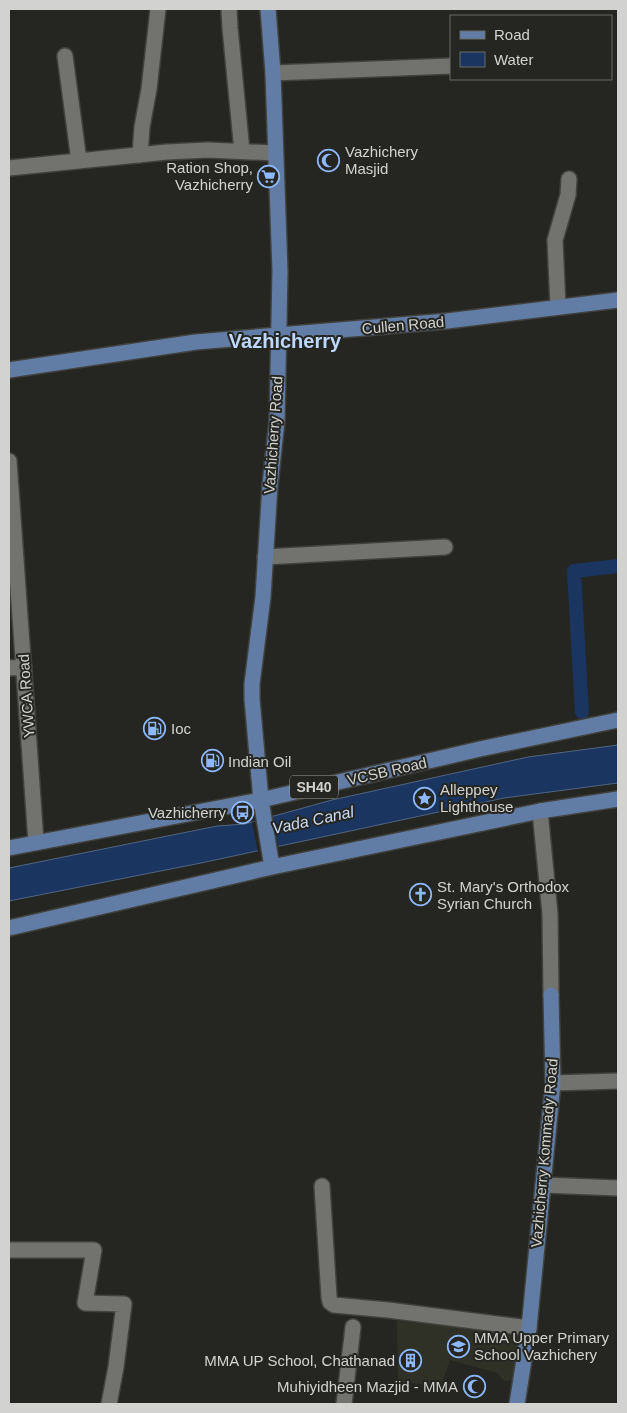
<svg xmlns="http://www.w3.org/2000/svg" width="627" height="1413" font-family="Helvetica,sans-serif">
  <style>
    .built { fill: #2f3026 }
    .water { fill: #1a3660; stroke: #516582 }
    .pier { fill: #252521 }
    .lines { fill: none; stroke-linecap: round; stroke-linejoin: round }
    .canal { stroke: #1a3660; stroke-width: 14 }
    .minor-casing { stroke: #41413e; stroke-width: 18 }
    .major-casing { stroke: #41413e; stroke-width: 18 }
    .path { stroke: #737370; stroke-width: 2.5; stroke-dasharray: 2.5 4; stroke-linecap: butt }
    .minor { stroke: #72726e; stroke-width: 15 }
    .major { stroke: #627da5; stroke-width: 15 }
    .labels { text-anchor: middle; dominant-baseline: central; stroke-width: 4; stroke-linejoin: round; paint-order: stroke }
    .shield { fill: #252521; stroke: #9e9f9c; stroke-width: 1 }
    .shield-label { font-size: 14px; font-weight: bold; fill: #d2d3d0 }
    .poi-label { font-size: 15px; fill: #d2d3d0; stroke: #252521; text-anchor: start }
    .street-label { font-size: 15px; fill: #d2d3d0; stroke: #252521 }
    .water-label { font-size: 16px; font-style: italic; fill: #c8dbf7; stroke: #252521 }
    .district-label { font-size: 20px; font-weight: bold; fill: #bed8fe; stroke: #252521 }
  </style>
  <rect width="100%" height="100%" fill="#252521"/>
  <path class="built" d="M 397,1321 L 521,1331 L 513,1380 L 504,1381 L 497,1373 L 450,1360 L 441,1386 L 398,1382 Z"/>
  <path class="water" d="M 618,745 L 618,783 L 504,798 L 201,863 L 9,901 L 9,868 L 217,826 L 245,824 L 332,800 L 528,757 Z"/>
  <path class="pier" d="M 272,818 L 279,849 L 258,853 L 252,822 Z"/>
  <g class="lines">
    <path class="canal" d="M 582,712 L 574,571 L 618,566"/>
    <defs>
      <path id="minor" d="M 229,9 L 230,28 L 242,151
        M 65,56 L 79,161
        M 273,73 L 451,66
        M 140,155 L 142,127 L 149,89 L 158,9
        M 9,168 L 167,152 L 208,150 L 275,153
        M 558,307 L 555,240 L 568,195 L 569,179
        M 9,461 L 36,842
        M 265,557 L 445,547
        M 9,668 L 24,667
        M 540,811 L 550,914 L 551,995
        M 553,1083 L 618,1081
        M 543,1185 L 618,1188
        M 322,1186 L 329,1297 L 330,1302 L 334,1305 L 388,1310 L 529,1328
        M 9,1250 L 94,1250 L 85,1303 L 124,1304 L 116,1367 L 109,1404
        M 344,1404 L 353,1327"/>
      <path id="major" d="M 268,9 L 273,73 L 280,271 L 277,421 L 270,485 L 263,597 L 252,684 L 252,699 L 261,800 L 272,867
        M 9,370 L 196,342 L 447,321 L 618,300
        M 9,848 L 261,800 L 480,749 L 618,720
        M 9,928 L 272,867 L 540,811 L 618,799
        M 517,1404 L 529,1328 L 553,1083 L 551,995"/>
    </defs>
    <use href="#minor" class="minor-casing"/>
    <use href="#major" class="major-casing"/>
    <path class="path" d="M 538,1355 L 594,1357"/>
    <use href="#minor" class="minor"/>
    <use href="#major" class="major"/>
  </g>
  <defs>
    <symbol id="mosque-ring" viewBox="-11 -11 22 22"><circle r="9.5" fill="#252521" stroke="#8db9fc" stroke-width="1.5"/><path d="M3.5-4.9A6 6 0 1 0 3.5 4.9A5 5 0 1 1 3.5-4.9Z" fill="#8db9fc"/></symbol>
    <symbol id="supermarket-ring" viewBox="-11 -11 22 22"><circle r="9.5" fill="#252521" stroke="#8db9fc" stroke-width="1.5"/><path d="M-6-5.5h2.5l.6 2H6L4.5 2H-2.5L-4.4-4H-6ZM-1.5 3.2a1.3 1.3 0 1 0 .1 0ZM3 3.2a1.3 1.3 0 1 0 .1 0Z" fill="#8db9fc"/></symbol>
    <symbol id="fuel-ring" viewBox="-11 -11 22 22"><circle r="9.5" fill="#252521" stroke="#8db9fc" stroke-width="1.5"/><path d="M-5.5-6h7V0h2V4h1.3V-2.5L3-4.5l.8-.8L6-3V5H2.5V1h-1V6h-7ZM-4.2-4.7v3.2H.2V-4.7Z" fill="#8db9fc"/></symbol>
    <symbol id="sight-ring" viewBox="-11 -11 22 22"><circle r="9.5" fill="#252521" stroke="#8db9fc" stroke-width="1.5"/><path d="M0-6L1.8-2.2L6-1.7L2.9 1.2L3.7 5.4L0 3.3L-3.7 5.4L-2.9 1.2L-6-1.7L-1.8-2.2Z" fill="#8db9fc"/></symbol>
    <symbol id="bus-ring" viewBox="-11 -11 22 22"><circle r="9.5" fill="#252521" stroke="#8db9fc" stroke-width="1.5"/><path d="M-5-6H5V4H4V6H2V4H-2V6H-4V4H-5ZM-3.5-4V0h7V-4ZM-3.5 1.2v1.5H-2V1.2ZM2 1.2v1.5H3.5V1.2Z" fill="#8db9fc"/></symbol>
    <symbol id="church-ring" viewBox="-11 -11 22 22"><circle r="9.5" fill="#252521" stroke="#8db9fc" stroke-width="1.5"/><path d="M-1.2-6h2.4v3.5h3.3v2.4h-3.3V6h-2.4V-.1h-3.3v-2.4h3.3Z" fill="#8db9fc"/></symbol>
    <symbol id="school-ring" viewBox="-11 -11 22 22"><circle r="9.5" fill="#252521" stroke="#8db9fc" stroke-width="1.5"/><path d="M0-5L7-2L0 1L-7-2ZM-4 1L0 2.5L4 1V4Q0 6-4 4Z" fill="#8db9fc"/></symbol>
    <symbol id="building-ring" viewBox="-11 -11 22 22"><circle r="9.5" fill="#252521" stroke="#8db9fc" stroke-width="1.5"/><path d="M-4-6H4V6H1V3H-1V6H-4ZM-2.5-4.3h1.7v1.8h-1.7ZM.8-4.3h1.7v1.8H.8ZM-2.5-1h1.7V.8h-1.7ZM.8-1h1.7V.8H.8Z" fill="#8db9fc"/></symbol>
  </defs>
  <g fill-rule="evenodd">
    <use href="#mosque-ring" x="316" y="148" width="25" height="25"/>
    <use href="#supermarket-ring" x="256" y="164" width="25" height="25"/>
    <use href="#fuel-ring" x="142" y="716" width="25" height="25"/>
    <use href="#fuel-ring" x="200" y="748" width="25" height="25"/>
    <use href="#sight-ring" x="412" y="786" width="25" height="25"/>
    <use href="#bus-ring" x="230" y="800" width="25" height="25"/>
    <use href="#church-ring" x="408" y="882" width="25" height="25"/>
    <use href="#school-ring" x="446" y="1334" width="25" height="25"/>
    <use href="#building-ring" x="398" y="1348" width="25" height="25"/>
    <use href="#mosque-ring" x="462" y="1374" width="25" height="25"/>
  </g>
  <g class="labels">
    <rect class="shield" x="290" y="775.5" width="48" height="23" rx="4"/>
    <g class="shield-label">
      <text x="314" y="787">SH40</text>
    </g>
    <g class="poi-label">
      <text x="345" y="151">Vazhichery<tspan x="345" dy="17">Masjid</tspan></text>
      <text x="253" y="167" text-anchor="end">Ration Shop,<tspan x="253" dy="17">Vazhicherry</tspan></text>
      <text x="171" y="728">Ioc</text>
      <text x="228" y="761">Indian Oil</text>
      <text x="440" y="789">Alleppey<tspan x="440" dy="17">Lighthouse</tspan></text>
      <text x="226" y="812" text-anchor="end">Vazhicherry</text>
      <text x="437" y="886">St. Mary's Orthodox<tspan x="437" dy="17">Syrian Church</tspan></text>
      <text x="474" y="1337">MMA Upper Primary<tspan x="474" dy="17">School Vazhichery</tspan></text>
      <text x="395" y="1360" text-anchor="end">MMA UP School, Chathanad</text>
      <text x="458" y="1386" text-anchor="end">Muhiyidheen Mazjid - MMA</text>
    </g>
    <g class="street-label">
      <text transform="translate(403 325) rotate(-5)">Cullen Road</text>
      <text transform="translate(273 435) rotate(-86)">Vazhicherry Road</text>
      <text transform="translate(26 696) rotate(-94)">YWCA Road</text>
      <text transform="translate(387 771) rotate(-13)">VCSB Road</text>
      <text transform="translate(544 1153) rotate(-85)">Vazhicherry Kommady Road</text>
    </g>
    <g class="water-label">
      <text transform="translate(313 820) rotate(-12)">Vada Canal</text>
    </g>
    <g class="district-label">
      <text x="285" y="341">Vazhicherry</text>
    </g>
  </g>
  <rect width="627" height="1413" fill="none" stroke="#d2d3d0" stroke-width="20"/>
  <rect x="450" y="15" width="162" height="65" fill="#252521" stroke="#6a6b67"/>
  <rect x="460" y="31" width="25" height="8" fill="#627da5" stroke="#6a6b67"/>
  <text x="494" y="40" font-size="15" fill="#d2d3d0">Road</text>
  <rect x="460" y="52" width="25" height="15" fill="#1a3660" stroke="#6a6b67"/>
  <text x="494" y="65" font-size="15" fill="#d2d3d0">Water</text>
</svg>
